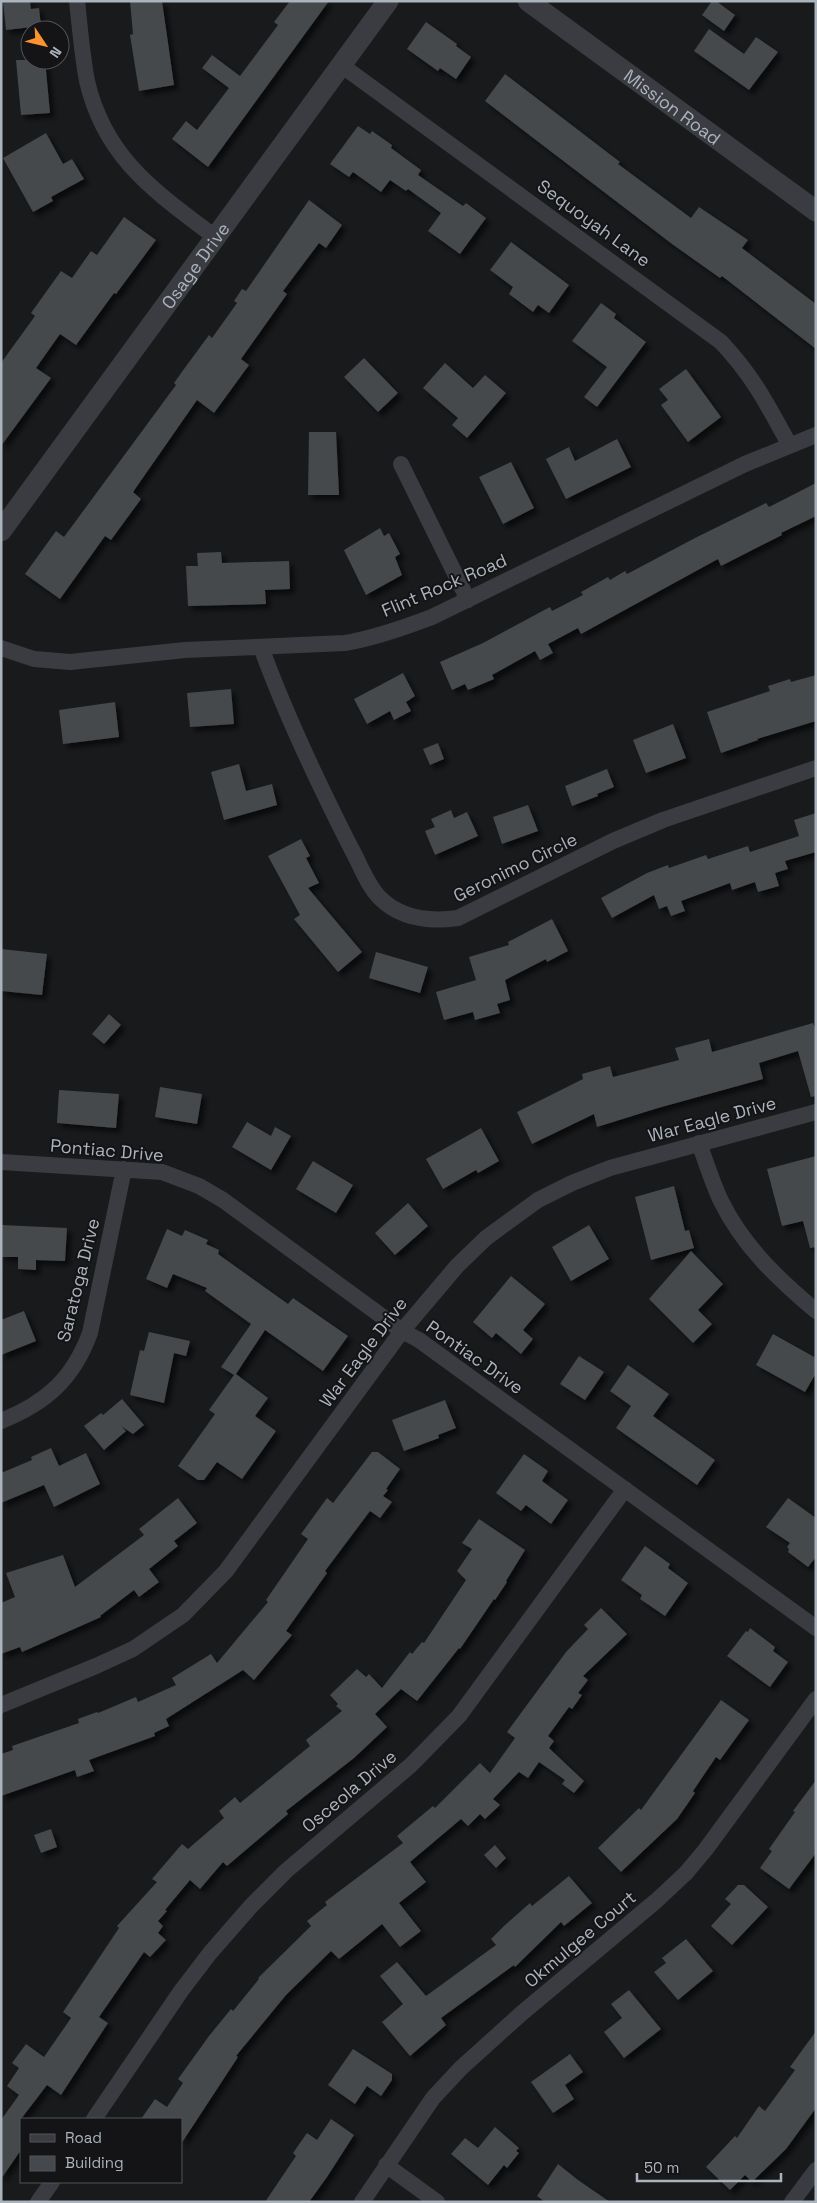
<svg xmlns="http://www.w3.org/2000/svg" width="817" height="2203" font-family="'Space Grotesk',sans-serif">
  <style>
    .building { fill: #45484c; filter: url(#shadow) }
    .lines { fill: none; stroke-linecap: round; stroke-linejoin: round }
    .minor { stroke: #3a3c41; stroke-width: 16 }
    .tertiary { stroke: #3a3c41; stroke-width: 21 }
    .labels { text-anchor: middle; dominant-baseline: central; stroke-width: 4; stroke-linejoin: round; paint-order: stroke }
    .street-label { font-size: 18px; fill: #abb3bc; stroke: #141417 }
  </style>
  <defs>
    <filter id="shadow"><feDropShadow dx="4.5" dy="4.5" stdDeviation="2.5" flood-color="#0009"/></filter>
  </defs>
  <rect width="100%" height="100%" fill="#191a1c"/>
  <path class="building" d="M 3,1 L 30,1 L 31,9 L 39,8 L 41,26 L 6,30 Z
    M 130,1 L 162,1 L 174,85 L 139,91 L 130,35 L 133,34 Z
    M 290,1 L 329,1 L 208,167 L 172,139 L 186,121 L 197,130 L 229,88 L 202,68 L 212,55 L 240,76 L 278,25 L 274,22 Z
    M 712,1 L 716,1 L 735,15 L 724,31 L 702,15 Z
    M 426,22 L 457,44 L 456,46 L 471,57 L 456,79 L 440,68 L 438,71 L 407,49 Z
    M 709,29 L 744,54 L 756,37 L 778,52 L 749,90 L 694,51 Z
    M 16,60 L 45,60 L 50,113 L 21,115 Z
    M 505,74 L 620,162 L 618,164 L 691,218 L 699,207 L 748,240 L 742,248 L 816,304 L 816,349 L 722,276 L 720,278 L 672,244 L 485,101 Z
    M 358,126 L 370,134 L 372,131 L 392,145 L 391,148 L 421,170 L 418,175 L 463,206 L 466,203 L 486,218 L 460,254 L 428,231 L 441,213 L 408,189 L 406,191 L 390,180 L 381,192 L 353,172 L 349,177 L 330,164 Z
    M 46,133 L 63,164 L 72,159 L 84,179 L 51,197 L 53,201 L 33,212 L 3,158 Z
    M 309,200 L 342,225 L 326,248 L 319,243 L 283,291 L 287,294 L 241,359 L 249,365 L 214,413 L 197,400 L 133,492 L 141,499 L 111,540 L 105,536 L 60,599 L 25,574 L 56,531 L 64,537 L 176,385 L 174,383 L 184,369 L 209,335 L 212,338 L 237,303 L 234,301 L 242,289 L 246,291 Z
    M 124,217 L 156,240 L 116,294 L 114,293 L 76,345 L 60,334 L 36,368 L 51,378 L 1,446 L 1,363 L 35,316 L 31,313 L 61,271 L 72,278 L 91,251 L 97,255 Z
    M 511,242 L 569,285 L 549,313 L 538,305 L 533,312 L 509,294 L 513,287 L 490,270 Z
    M 601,303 L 616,314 L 614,318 L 646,342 L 597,407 L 584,397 L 607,367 L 572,341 Z
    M 364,358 L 398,393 L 378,412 L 344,377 Z
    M 445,363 L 473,388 L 485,375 L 506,393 L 467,438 L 452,425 L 458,418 L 423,388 Z
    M 686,369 L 721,417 L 688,442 L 661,405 L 668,400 L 659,389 Z
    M 309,432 L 336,432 L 339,495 L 308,495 Z
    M 617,439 L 631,467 L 566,499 L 546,459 L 569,447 L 575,461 Z
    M 511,462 L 534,508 L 503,524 L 479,477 Z
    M 816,483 L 816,516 L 781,533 L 782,535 L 721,566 L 718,559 L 581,634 L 578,628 L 548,644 L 553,653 L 540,660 L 535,651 L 492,675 L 494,679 L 468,690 L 465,684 L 452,690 L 440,662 L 483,643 L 550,607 L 552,611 L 583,595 L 581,592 L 608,577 L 610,580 L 625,571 L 627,574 L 695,538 L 766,503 L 769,507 Z
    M 380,528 L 384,536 L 389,533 L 400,554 L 395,557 L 402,575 L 366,595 L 344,550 Z
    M 221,552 L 222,563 L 289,561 L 290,589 L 265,590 L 266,604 L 188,606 L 186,566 L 198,566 L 197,553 Z
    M 403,673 L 415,696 L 406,702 L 411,711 L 394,720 L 390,711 L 367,724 L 354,699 Z
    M 816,675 L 816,721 L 757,739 L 758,740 L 721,753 L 707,712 L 770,691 L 768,686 L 790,679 L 791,682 Z
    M 231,689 L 234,724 L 190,727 L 187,693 Z
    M 115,702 L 119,737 L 63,744 L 59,710 Z
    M 673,724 L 686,758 L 646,773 L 633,740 Z
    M 438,743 L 444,759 L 430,765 L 423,749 Z
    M 239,764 L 246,791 L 272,784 L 277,805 L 224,820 L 211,772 Z
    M 607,769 L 614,787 L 597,794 L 598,796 L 572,806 L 565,786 Z
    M 528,805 L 538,831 L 502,844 L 493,817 Z
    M 451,810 L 454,818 L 467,812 L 478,836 L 435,855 L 425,831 L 435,827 L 431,819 Z
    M 816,813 L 816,852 L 785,861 L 788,869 L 775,873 L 779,886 L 758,892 L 755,882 L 732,890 L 730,883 L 681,901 L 685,911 L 671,916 L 667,906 L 659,909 L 654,895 L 612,918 L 601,898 L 647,873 L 668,865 L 669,868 L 706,855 L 708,859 L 748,846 L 750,852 L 799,836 L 794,820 Z
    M 301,839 L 310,856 L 306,858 L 319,883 L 308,888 L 362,952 L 338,972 L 294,919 L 300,915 L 268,856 Z
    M 552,919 L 568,951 L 547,962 L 546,959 L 505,980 L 510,1000 L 497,1004 L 500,1013 L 475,1020 L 473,1012 L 444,1020 L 436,992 L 476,980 L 469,957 L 509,945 L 508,942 Z
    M 1,949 L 47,954 L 42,995 L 1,991 Z
    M 376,952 L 428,967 L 420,993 L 369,978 Z
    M 109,1014 L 121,1025 L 104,1044 L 92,1034 Z
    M 813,1023 L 816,1031 L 816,1096 L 811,1097 L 798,1051 L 759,1063 L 763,1079 L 658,1108 L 597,1127 L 594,1114 L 532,1144 L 517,1112 L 583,1079 L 582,1074 L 610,1066 L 613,1077 L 679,1060 L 675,1048 L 709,1039 L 712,1052 Z
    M 160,1087 L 202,1094 L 197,1124 L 155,1117 Z
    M 59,1090 L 119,1094 L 116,1128 L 57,1123 Z
    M 247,1122 L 271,1136 L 275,1127 L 291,1136 L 271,1170 L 232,1147 Z
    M 481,1128 L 499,1161 L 478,1173 L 476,1170 L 443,1189 L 426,1159 Z
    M 816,1156 L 816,1247 L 810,1248 L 803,1221 L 782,1226 L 767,1169 Z
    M 313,1161 L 353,1185 L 336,1213 L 296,1189 Z
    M 674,1186 L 685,1231 L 689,1230 L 694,1248 L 651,1260 L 635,1197 Z
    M 408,1203 L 428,1226 L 395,1255 L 375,1233 Z
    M 1,1225 L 67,1228 L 65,1261 L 36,1260 L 36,1270 L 18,1269 L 18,1257 L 1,1257 Z
    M 589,1225 L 609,1259 L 571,1281 L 552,1247 Z
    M 167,1229 L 182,1236 L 185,1230 L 208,1240 L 206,1244 L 219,1250 L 218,1254 L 288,1304 L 293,1298 L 348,1336 L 323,1371 L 265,1330 L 236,1374 L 268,1398 L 255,1416 L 276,1431 L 242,1479 L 217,1462 L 204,1480 L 198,1480 L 178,1466 L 215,1414 L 209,1410 L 234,1375 L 221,1367 L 251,1324 L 205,1291 L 207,1288 L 173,1274 L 167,1288 L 146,1279 Z
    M 691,1251 L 723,1284 L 698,1310 L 712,1324 L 693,1343 L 649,1299 Z
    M 511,1276 L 545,1304 L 523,1330 L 533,1339 L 521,1354 L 496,1333 L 492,1338 L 473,1322 Z
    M 24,1311 L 36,1341 L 1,1355 L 1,1320 Z
    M 149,1332 L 190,1341 L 186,1356 L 174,1353 L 164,1403 L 130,1395 L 140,1350 L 144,1351 Z
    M 773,1334 L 816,1358 L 816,1373 L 805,1392 L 756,1365 Z
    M 579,1356 L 604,1372 L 585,1400 L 560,1384 Z
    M 628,1365 L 669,1394 L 653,1416 L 715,1460 L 697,1485 L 616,1428 L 631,1406 L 610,1391 Z
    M 122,1399 L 144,1425 L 133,1434 L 121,1426 L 126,1431 L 104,1450 L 84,1426 L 101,1413 L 103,1415 Z
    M 445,1400 L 456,1428 L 438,1435 L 439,1438 L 404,1451 L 392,1420 Z
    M 51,1448 L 59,1466 L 86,1453 L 100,1484 L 54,1507 L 44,1485 L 1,1503 L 1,1473 L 32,1460 L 31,1457 Z
    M 372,1452 L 378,1452 L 400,1469 L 386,1489 L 388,1490 L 383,1496 L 392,1502 L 380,1518 L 370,1511 L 325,1571 L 327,1573 L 286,1631 L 292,1635 L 254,1680 L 243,1670 L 166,1719 L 169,1726 L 154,1733 L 155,1736 L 89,1760 L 94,1771 L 77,1777 L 75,1770 L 1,1796 L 1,1754 L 13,1750 L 12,1746 L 79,1723 L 78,1719 L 97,1712 L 98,1713 L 136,1697 L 138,1702 L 176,1685 L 172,1678 L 211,1654 L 217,1663 L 268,1602 L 266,1600 L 308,1539 L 301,1534 L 327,1498 L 333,1503 Z
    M 524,1454 L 548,1471 L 542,1481 L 568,1500 L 551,1524 L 526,1505 L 521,1511 L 496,1493 Z
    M 178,1498 L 197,1523 L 174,1541 L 178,1546 L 149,1569 L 159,1582 L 139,1597 L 134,1590 L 100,1616 L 101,1617 L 22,1652 L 20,1647 L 1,1654 L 1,1603 L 15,1597 L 6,1573 L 63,1555 L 75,1587 L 144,1535 L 139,1529 Z
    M 788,1498 L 816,1518 L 816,1557 L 808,1567 L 788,1552 L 789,1549 L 787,1547 L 790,1543 L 766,1527 Z
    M 479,1519 L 525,1550 L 506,1581 L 507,1582 L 495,1600 L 494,1599 L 460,1649 L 459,1648 L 417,1701 L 401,1689 L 375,1714 L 387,1727 L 354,1758 L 286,1811 L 288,1814 L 227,1866 L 223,1862 L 200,1889 L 190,1880 L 165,1910 L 167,1911 L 158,1921 L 163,1926 L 158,1933 L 166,1940 L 150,1957 L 144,1952 L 99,2017 L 108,2023 L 61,2095 L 47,2085 L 21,2119 L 21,2150 L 1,2179 L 1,2120 L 19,2095 L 7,2086 L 19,2068 L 12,2063 L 26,2044 L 44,2057 L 71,2018 L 63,2012 L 119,1928 L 117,1926 L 157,1882 L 152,1879 L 182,1844 L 188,1849 L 224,1818 L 219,1811 L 235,1797 L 240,1803 L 310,1746 L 306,1740 L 342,1711 L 336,1706 L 338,1704 L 330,1695 L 357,1669 L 366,1677 L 369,1674 L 382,1688 L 410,1652 L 412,1654 L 422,1642 L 424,1643 L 466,1580 L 457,1571 L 472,1549 L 462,1543 Z
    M 645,1546 L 670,1564 L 668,1568 L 688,1583 L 665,1616 L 640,1599 L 642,1595 L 621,1580 Z
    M 601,1608 L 627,1634 L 583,1676 L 588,1680 L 578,1693 L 582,1695 L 572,1709 L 569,1707 L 548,1736 L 554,1741 L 549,1748 L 584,1781 L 574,1793 L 562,1784 L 565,1780 L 539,1762 L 528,1778 L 519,1772 L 493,1799 L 500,1805 L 485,1819 L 480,1814 L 468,1826 L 461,1819 L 410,1862 L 426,1882 L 399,1903 L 421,1931 L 400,1947 L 382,1924 L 339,1959 L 331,1951 L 286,1995 L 236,2056 L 238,2057 L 181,2144 L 181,2119 L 141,2119 L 155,2099 L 167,2107 L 183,2083 L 178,2079 L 209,2036 L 231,2009 L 233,2011 L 259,1979 L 258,1978 L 311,1926 L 307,1921 L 327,1905 L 325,1902 L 403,1843 L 397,1836 L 433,1806 L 435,1808 L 480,1763 L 490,1773 L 515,1738 L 507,1732 L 566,1652 L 588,1629 L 584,1625 Z
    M 750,1628 L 775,1647 L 773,1651 L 788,1662 L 770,1687 L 727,1656 L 746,1631 L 748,1632 Z
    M 721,1700 L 749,1720 L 720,1760 L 716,1757 L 693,1791 L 695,1793 L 677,1819 L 621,1872 L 598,1848 L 639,1808 L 641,1810 Z
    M 816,1780 L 816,1853 L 789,1889 L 760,1868 L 772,1851 L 769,1849 L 795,1812 L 793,1811 Z
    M 51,1829 L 57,1847 L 41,1853 L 34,1835 Z
    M 495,1845 L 506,1858 L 496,1868 L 484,1855 Z
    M 569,1876 L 592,1903 L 564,1926 L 561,1922 L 515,1967 L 514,1965 L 441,2018 L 446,2025 L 410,2056 L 382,2022 L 403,2004 L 380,1976 L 397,1962 L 426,1996 L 496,1945 L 491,1939 L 504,1926 L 530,1903 L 532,1906 Z
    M 738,1885 L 744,1885 L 768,1907 L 732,1945 L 711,1926 L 731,1904 L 725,1899 Z
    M 686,1939 L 713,1971 L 678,2000 L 654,1972 L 666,1963 L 662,1958 Z
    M 629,1990 L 661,2029 L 624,2058 L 604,2032 L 622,2018 L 611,2004 Z
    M 816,2031 L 816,2108 L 786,2149 L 752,2182 L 745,2175 L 730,2190 L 706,2167 L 735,2136 L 737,2138 L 759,2106 L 765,2111 L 795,2070 L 790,2067 Z
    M 353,2049 L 392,2074 L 392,2080 L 381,2096 L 367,2086 L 355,2104 L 328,2085 Z
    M 570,2054 L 583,2072 L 565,2085 L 574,2099 L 553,2113 L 531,2082 Z
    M 331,2119 L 354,2135 L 327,2177 L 309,2202 L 265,2202 L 296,2156 L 293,2153 L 307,2133 L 317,2140 Z
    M 495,2127 L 519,2148 L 516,2151 L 519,2153 L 507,2168 L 504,2165 L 488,2185 L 451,2154 L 465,2138 L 478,2148 Z
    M 558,2164 L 578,2180 L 610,2202 L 545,2202 L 537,2196 Z"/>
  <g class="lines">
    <path class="minor" d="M 77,1 C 80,28 82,55 87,81 C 105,159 156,192 215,237
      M 341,65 L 721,342 C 753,376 767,404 789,444
      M 401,464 L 468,600
      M 261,647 C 286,716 318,783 351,848 C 360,864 367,885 380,898 C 401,919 429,922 458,918 L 613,841 L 663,820 L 816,768
      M 1,648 L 34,659 L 70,662 L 185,650 L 345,643 C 375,638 403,628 432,617 L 745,464 L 816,435
      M 699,1143 C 706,1162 712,1182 721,1201 C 743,1246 778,1279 816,1311
      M 1,1162 L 162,1172 L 199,1186 L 223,1200 L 402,1331 L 419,1340 L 816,1628
      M 1,1421 C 46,1403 73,1379 90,1333 L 124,1169
      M 1,1705 L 96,1666 L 133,1649 L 183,1615 L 226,1571 L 402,1331 L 457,1266 L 486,1238 L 538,1200 L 572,1183 L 610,1168 L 816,1112
      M 94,2119 L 181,1991 L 210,1953 L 251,1906 L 286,1871 L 411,1765 L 459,1716 L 625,1489
      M 386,2165 L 437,2202
      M 38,2202 L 52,2182
      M 362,2202 L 433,2098 L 461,2068 L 522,2013 L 656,1901 L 686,1873 L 706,1849 L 816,1699
      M 792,2202 L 816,2170"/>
    <g class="tertiary">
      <path id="s1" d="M 528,1 L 816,211"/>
      <path id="s2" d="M 1,531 L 388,1"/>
    </g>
  </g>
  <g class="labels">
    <g class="street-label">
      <text stroke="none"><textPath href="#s1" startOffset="179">Mission Road</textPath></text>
      <text transform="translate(594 223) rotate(36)">Sequoyah Lane</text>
      <text stroke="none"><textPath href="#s2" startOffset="329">Osage Drive</textPath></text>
      <text transform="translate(444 585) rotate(-23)">Flint Rock Road</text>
      <text transform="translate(515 867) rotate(-26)">Geronimo Circle</text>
      <text transform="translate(712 1119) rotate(-15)">War Eagle Drive</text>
      <text transform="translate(107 1150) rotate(5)">Pontiac Drive</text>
      <text transform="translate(78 1280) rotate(-76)">Saratoga Drive</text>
      <text transform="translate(363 1352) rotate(-53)">War Eagle Drive</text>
      <text transform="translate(475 1357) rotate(35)">Pontiac Drive</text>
      <text transform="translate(349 1791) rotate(-40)">Osceola Drive</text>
      <text transform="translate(580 1939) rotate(-40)">Okmulgee Court</text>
    </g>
  </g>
  <rect width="817" height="2203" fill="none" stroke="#abb3bc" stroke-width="5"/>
  <rect x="20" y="2118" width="162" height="65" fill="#141417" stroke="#505459"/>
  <rect x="30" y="2134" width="25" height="8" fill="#3a3c41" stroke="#505459"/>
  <text x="65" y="2143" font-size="15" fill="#abb3bc">Road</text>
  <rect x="30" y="2156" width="25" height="15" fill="#45484c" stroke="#505459"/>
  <text x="65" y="2168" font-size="15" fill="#abb3bc">Building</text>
  <g transform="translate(45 45) rotate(125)"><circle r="24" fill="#141417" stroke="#505459"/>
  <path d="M0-4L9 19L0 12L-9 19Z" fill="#fd9330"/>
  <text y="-8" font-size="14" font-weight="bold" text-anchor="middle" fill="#abb3bc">N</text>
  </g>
  <path d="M637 2173v8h144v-8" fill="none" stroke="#abb3bc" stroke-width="2.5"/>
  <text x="644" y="2173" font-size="15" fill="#abb3bc" stroke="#141417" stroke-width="4" paint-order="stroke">50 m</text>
</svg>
